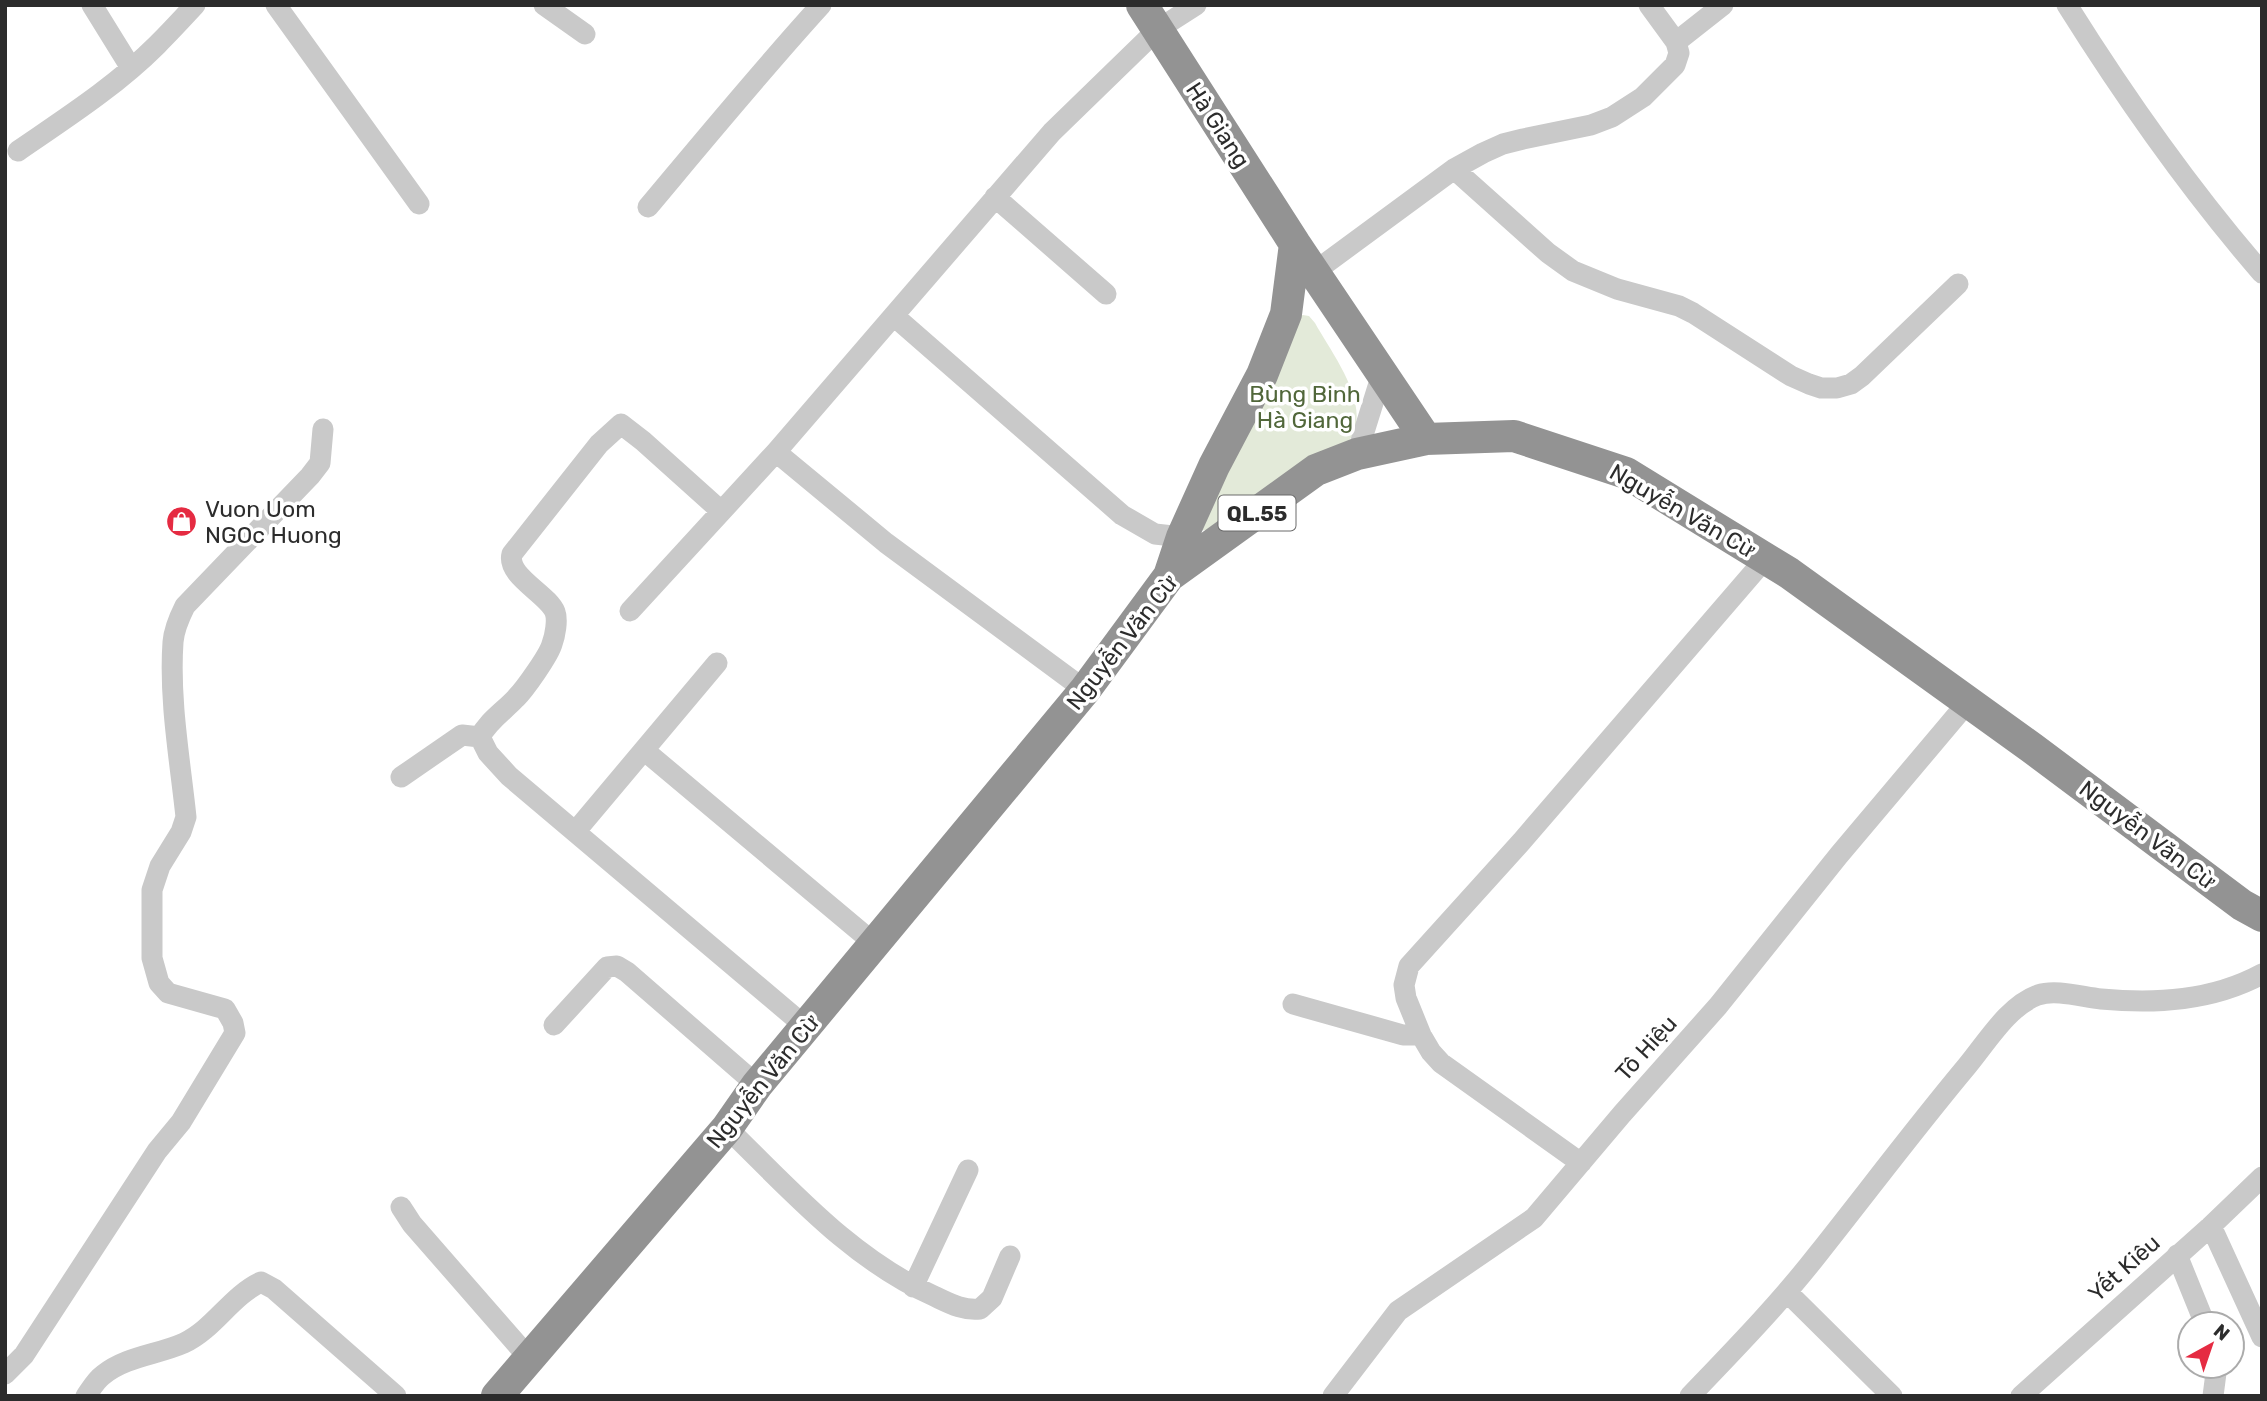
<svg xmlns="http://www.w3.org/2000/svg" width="2267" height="1401" font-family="Rubik,sans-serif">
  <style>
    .green { fill: #e3ead9 }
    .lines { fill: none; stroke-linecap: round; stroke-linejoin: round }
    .minor { stroke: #c9c9c9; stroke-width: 21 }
    .highway { stroke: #939393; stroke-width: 32 }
    .labels { text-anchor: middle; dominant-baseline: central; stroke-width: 7; stroke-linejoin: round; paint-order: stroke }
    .shield { fill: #fff; stroke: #6b6b6b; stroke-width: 2 }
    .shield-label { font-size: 21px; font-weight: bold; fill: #2c2c2c }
    .street-label { font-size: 23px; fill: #2c2c2c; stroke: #fff }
    .park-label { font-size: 23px; fill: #51673a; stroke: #fff }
    .poi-label { font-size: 23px; fill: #2c2c2c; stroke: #fff; text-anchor: start }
  </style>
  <rect width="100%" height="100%" fill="#fff"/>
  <path class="green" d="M 1303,315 L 1309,316 L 1315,323 C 1332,354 1375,408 1348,442 L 1290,472 L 1206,530 L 1197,531 L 1298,317 Z"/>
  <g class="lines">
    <path class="minor" d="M 92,5 L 131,68
      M 276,5 L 419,204
      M 544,5 L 585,34
      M 2067,5 C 2126,99 2189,189 2262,273
      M 1676,42 L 1723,5
      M 18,151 C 66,118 116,86 157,45 C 170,32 183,18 195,5
      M 1454,169 L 1548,253 L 1573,271 L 1617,289 L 1679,306 L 1693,313 L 1791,376 L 1809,384 L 1821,388 L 1837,388 L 1851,384 L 1862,376 L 1958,284
      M 995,197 L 1106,294
      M 648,207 C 705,139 761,71 821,5
      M 1314,272 L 1454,169 L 1483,153 L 1503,144 L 1523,139 L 1591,125 L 1612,117 L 1643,97 L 1675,65 L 1679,53 L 1676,42 L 1649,5
      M 894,316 L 1122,515 L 1155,534 L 1182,537
      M 776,452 L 886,543 L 1085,690
      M 1357,454 L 1382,374
      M 630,611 L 776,452 L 1052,132 L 1157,30 L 1196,5
      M 480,737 C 488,721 504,711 516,698 C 525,689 549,655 552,644 C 555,636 558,620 555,612 C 548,594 506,576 512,554 L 599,444 L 621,424 L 643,441 L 721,511
      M 480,737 L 488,753 L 509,776 L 806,1027
      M 645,751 L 875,944
      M 401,777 L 462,735 L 480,737
      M 575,832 L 717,663
      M 1293,1004 L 1403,1035 L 1421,1035
      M 554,1025 L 607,967 L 617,966 L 627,972 L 757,1085
      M 727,1128 C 791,1190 851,1259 934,1296 C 949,1303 963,1311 980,1309 L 992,1298 L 1010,1256
      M 1581,1163 L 1441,1063 L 1431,1052 L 1421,1035 L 1406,998 L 1404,985 L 1409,966 L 1522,841 L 1766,558
      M 401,1207 L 412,1224 L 529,1358
      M 2211,1226 L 2262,1337
      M 2177,1255 L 2205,1324
      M 913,1287 L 968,1170
      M 1787,1292 L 1892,1396
      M 5,1374 L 24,1355 L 157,1151 L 181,1122 L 235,1033 L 233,1023 L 225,1009 L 168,993 L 159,983 L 152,958 L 152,890 L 160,866 L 181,832 L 186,817 C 180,760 169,700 173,642 C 174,629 179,618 185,606 L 310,476 L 320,463 L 323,429
      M 86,1396 C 91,1389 96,1380 103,1375 C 127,1356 157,1355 184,1343 C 214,1329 231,1296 261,1282 L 274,1289 L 396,1396
      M 1333,1396 L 1398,1311 L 1534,1218 L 1622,1114 L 1718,1006 L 1839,855 L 1968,702
      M 1690,1396 C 1734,1350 1779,1304 1818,1254 C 1868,1191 1916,1127 1967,1066 C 1987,1042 2008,1006 2038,995 C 2056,989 2082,997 2101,999 C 2156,1004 2212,1001 2262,974
      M 2021,1396 L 2211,1226 L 2262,1177
      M 2213,1396 L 2216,1373 L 2215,1366"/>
    <path class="highway" d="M 1142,5 L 1295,244 L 1426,439
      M 1169,576 L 1182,537 L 1214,466 L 1262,375 L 1286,314 L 1295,244
      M 497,1396 L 727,1128 L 757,1085 L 1085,690 L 1169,576 L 1316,470 L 1357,454 L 1426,439 L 1514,436 L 1626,473 L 1789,573 L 2032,748 L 2242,905 L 2262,916"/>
  </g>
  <defs>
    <symbol id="shop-disc" viewBox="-11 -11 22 22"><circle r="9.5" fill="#e52b42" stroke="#fff"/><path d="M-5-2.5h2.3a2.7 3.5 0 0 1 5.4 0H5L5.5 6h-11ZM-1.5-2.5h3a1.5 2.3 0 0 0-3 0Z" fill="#fff"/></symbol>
  </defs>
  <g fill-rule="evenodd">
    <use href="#shop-disc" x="164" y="504" width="35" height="35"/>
  </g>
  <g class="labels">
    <rect class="shield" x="1218.5" y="495.5" width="77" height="35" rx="5"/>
    <g class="shield-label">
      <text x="1257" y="513">QL.55</text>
    </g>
    <g class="street-label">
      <text transform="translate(1218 125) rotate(57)">Hà Giang</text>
      <text transform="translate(1683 511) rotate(30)">Nguyễn Văn Cừ</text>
      <text transform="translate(1122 642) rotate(-52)">Nguyễn Văn Cừ</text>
      <text transform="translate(2148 835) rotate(37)">Nguyễn Văn Cừ</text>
      <text transform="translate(1646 1048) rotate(-48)">Tô Hiệu</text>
      <text transform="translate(763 1081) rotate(-51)">Nguyễn Văn Cừ</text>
      <text transform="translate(2124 1268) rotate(-42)">Yết Kiêu</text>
    </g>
    <g class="park-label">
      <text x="1305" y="394">Bùng Binh<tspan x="1305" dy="26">Hà Giang</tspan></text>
    </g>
    <g class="poi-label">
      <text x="205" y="509">Vuon Uom<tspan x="205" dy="26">NGOc Huong</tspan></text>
    </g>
  </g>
  <rect width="2267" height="1401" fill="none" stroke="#2c2c2c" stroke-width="14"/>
  <g transform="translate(2211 1345) rotate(40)"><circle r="33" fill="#ffffff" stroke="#ababab" stroke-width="2"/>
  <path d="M0-5L12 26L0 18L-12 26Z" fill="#e52b42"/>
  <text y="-10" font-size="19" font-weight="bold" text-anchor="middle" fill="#2c2c2c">N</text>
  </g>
</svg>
